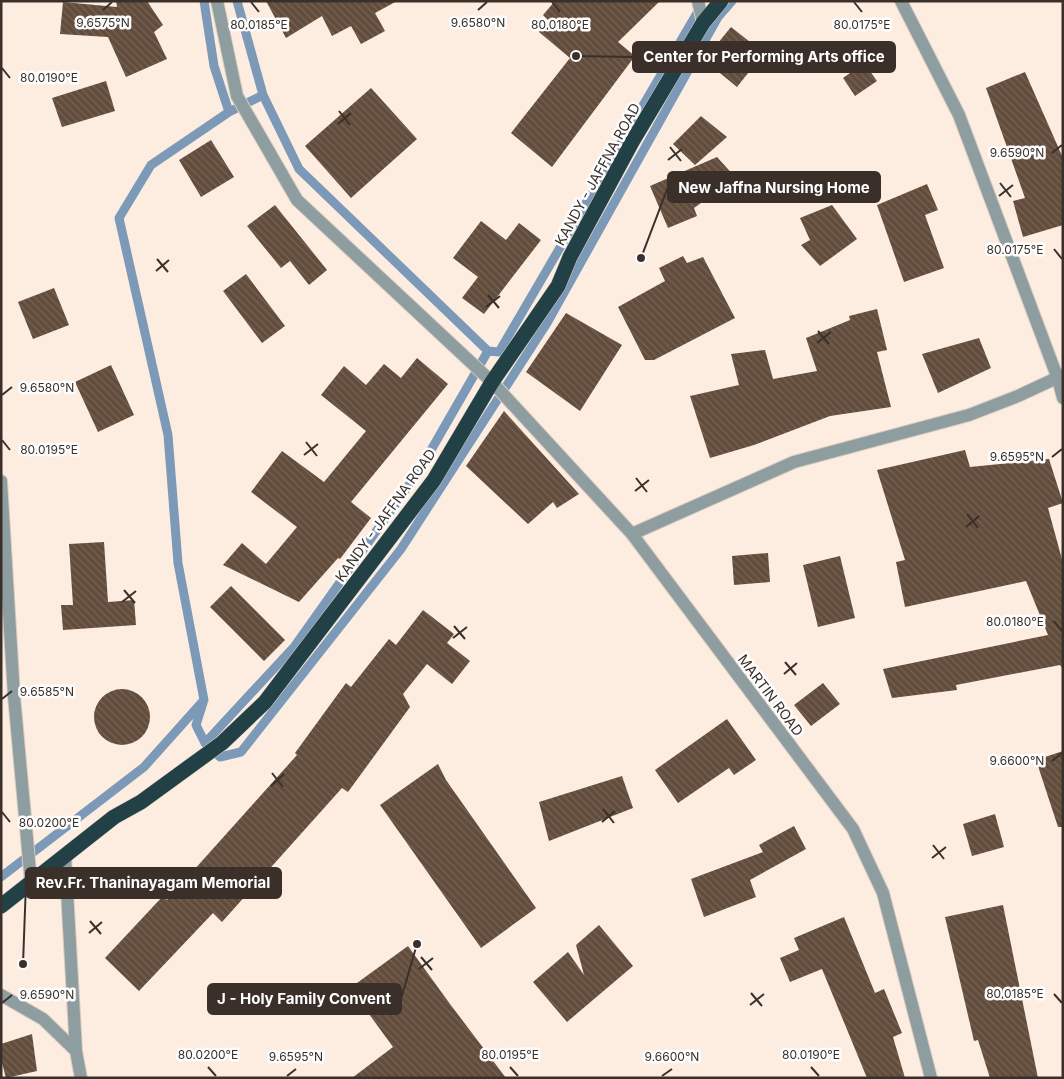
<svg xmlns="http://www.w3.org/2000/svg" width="1064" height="1079" font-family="Inter,sans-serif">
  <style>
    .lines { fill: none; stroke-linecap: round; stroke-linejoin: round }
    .stream { stroke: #7c99b8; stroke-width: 9 }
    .building { fill: url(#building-back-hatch) }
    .street-casing { stroke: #dacbc0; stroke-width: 14 }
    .highway-casing { stroke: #dacbc0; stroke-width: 16 }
    .street { stroke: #8e9d9f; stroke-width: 12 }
    .highway { stroke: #214146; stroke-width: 15 }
    .ticks { fill: none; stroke: #3a3029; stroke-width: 2 }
    .labels { text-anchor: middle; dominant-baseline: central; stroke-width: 5; stroke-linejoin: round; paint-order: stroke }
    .street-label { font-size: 14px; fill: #3a3029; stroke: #fdfdfd }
    .ticks-label { font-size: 12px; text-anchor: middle; fill: #3a3029; stroke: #fdfdfd; stroke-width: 5; stroke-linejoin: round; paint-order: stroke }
    .leader { fill: none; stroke: #3a3029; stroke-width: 2 }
    .callout-dot { fill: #3a3029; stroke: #fdfdfd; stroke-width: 2 }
    .callout { fill: #3a3029; stroke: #3a3029; stroke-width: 2 }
    .callout-label { font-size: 15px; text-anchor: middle; font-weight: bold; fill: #fff }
  </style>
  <defs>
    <pattern id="building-back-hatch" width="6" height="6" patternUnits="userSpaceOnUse" patternTransform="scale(1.25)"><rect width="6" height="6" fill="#624c3c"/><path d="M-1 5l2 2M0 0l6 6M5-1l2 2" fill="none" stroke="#766356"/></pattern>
  </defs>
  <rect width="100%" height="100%" fill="#fdede1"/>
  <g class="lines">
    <path class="stream" d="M 204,1 L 214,66 L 229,112
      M 263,95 L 299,169 L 488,351
      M 203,703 L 196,725 L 205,743 L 220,757 L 241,752 L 401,549 L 547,323 L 718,17 L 732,1
      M 205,743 L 294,647 L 419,471 L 488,351 L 499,352 L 700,8
      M 1,877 L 144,767 L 204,700 L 178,563 L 168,435 L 119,218 L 151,165 L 229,112 L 263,95 L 237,1"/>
  </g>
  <path class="building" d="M 116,1 L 147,1 L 163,25 L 154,32 L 167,59 L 126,77 L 108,37 L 60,34 L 63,2 L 117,7 Z
    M 266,1 L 397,1 L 375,13 L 385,31 L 361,44 L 351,26 L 332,36 L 322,16 L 286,38 Z
    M 555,1 L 660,1 L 618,42 L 635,56 L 552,167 L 511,133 L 570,58 L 539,32 L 549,21 L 543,15 Z
    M 731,27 L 764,53 L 737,87 L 704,60 Z
    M 864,63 L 877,81 L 855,96 L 843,78 Z
    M 1025,72 L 1063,158 L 1063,225 L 1023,237 L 1013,201 L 1025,198 L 986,88 Z
    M 106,81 L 115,111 L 62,127 L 52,98 Z
    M 371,88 L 417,139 L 351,198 L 305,146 Z
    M 701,116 L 727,137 L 695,165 L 673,144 Z
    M 211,140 L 234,177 L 201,197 L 179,160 Z
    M 717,157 L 736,178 L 694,208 L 697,216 L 668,228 L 650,186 Z
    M 927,184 L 938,210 L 925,215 L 944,268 L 904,282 L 877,205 Z
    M 275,205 L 327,270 L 309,285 L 290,261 L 281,268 L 247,226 Z
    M 832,205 L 857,239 L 820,266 L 801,245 L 810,240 L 800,218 Z
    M 481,221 L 506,240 L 519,223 L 541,240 L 484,314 L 462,298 L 478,277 L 453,258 Z
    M 683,256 L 687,263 L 703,257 L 735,318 L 654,360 L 645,360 L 618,307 L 665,281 L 659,268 Z
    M 246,274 L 285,326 L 262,343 L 223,291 Z
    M 54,288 L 69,325 L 33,339 L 18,302 Z
    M 877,309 L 887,350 L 877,352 L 891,407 L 830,416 L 754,445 L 710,458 L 690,396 L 739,385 L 731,354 L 765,350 L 773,379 L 817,371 L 806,338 L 850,320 L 849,316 Z
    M 566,313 L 622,345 L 580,411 L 526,372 Z
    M 979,338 L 991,368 L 938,393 L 922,354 Z
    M 417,358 L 448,384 L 351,502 L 371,518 L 340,559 L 338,558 L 299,602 L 223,565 L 242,543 L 266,564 L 297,527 L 251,492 L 282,451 L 324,482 L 366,431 L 321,395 L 344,366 L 366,385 L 384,364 L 401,378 Z
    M 111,365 L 134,415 L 98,432 L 75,382 Z
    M 504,411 L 579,494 L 557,508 L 553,502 L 528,524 L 466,466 Z
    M 965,450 L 970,467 L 1049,459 L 1063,503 L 1048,508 L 1063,563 L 1063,669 L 1060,665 L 956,685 L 957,690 L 892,698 L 883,669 L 1048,635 L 1026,581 L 905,607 L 896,562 L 905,560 L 877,470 Z
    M 104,542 L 108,602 L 134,600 L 136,625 L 63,630 L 61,605 L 73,605 L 69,544 Z
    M 768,553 L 770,582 L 734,585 L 732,556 Z
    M 840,556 L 855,618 L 818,627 L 803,565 Z
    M 231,586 L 285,640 L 264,661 L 210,607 Z
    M 423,610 L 454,634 L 447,643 L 470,661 L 452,684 L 427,664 L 403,694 L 410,707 L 348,792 L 342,788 L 222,922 L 213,913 L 139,991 L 105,958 L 163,896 L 167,900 L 297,755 L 295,753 L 346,683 L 351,687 L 389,639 L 396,645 Z
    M 823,683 L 840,704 L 811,726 L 794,705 Z
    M94 717a28 28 0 1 1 56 0a28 28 0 1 1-56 0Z
    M 727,719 L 756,760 L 734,775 L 729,768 L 678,803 L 655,770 Z
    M 1063,751 L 1063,827 L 1058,827 L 1036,760 Z
    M 438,764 L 446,780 L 536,908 L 481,948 L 380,805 Z
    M 622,776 L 633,808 L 549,841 L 539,802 Z
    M 995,814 L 1004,847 L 972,856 L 963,824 Z
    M 794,826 L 806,849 L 750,880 L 756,897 L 704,917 L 691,879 L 763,852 L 759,845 Z
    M 1003,905 L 1038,1078 L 990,1078 L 978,1040 L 974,1041 L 945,917 Z
    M 844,917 L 875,993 L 884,989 L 902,1033 L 893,1037 L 905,1078 L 867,1078 L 822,969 L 790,982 L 780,958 L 799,950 L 794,938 Z
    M 599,925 L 633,966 L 567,1022 L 533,982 L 568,952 L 584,975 L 576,945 Z
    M 408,946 L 450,1004 L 506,1078 L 352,1078 L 393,1047 L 350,988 Z
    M 32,1034 L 37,1071 L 6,1078 L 1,1059 L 1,1044 Z"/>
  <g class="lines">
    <defs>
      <path id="street" d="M 217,1 L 237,96 L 297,200 L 492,382 L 632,534 L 853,829 L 883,893 L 931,1078
        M 698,1 L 703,23
        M 901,1 L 959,115 L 1058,379 L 1063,398
        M 1,481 L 14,696 L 31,883
        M 632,534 L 794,462 L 969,415 L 1018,396 L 1063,375
        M 65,855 L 76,1051 L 81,1078
        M 1,995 L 43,1019 L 76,1051"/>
      <path id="highway" d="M 1,906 L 114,817 L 141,802 L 222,743 L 265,702 L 434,480 L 492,382 L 558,286 L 570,257 L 632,142 L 703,23 L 721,1"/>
    </defs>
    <use href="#street" class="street-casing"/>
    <use href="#highway" class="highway-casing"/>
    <use href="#street" class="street"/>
    <use href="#highway" class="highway"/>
  </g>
  <path class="ticks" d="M 251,2 L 259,12M 552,2 L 560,12M 854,2 L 862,12M 103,10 L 112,2M 478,10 L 487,2M 2,68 L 10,78M 339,111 L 350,125M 338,124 L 351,113M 670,147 L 681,161M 1052,153 L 1062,145M 668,160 L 682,149M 1000,183 L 1011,197M 999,196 L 1013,185M 1054,249 L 1062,259M 157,259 L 168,272M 156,271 L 169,260M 488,295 L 499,308M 486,307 L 500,296M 818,331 L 829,344M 817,343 L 831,332M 2,395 L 12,387M 2,440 L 10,450M 306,442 L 317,456M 304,455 L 318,444M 1052,457 L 1062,449M 636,478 L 647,492M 635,491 L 649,480M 967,514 L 978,528M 966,527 L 979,516M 124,590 L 135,603M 122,602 L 136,591M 1054,621 L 1062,631M 454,626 L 465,639M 453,638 L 467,627M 785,662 L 796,675M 784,674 L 797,663M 2,699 L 12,691M 1052,761 L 1062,753M 272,773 L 283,787M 271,786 L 284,774M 603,809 L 614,823M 2,812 L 10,822M 602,822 L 615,811M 933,845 L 944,859M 932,858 L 946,847M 90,921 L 101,934M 89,933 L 102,922M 421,957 L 432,970M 419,969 L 433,958M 751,993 L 762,1006M 1054,994 L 1062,1003M 2,1003 L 12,995M 750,1005 L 764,994M 208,1067 L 216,1076M 510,1067 L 518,1076M 811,1067 L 819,1076M 287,1076 L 296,1069M 662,1076 L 672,1069"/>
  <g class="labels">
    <g class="street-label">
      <text transform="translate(597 174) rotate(-61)">KANDY - JAFFNA ROAD</text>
      <text transform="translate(385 515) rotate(-54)">KANDY - JAFFNA ROAD</text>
      <text transform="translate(771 695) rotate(53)">MARTIN ROAD</text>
    </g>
  </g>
  <g class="ticks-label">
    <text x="103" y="27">9.6575°N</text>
    <text x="478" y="27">9.6580°N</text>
    <text x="560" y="29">80.0180°E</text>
    <text x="862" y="29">80.0175°E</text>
    <text x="259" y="29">80.0185°E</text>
    <text x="49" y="82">80.0190°E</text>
    <text x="1017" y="157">9.6590°N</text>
    <text x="1015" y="254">80.0175°E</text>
    <text x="47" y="392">9.6580°N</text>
    <text x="49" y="454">80.0195°E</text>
    <text x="1017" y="461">9.6595°N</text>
    <text x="1015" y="626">80.0180°E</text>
    <text x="47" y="696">9.6585°N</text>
    <text x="1017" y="765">9.6600°N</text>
    <text x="49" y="827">80.0200°E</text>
    <text x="1015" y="998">80.0185°E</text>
    <text x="47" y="999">9.6590°N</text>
    <text x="208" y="1059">80.0200°E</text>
    <text x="510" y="1059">80.0195°E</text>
    <text x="811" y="1059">80.0190°E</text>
    <text x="296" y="1061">9.6595°N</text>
    <text x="672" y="1061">9.6600°N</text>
  </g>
  <path class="leader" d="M576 56L633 57M641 258L668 187M23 964L26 883M417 944L401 999"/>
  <g class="callout-dot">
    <circle cx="576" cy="56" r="5"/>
    <circle cx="641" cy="258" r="5"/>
    <circle cx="23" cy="964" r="5"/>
    <circle cx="417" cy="944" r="5"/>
  </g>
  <g class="callout">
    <rect x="633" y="42" width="262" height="30" rx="5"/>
    <rect x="668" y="172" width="212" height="30" rx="5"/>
    <rect x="26" y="868" width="255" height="30" rx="5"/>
    <rect x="208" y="984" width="193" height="30" rx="5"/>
  </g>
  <g class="callout-label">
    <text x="764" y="62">Center for Performing Arts office</text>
    <text x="774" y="193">New Jaffna Nursing Home</text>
    <text x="153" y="888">Rev.Fr. Thaninayagam Memorial</text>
    <text x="304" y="1004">J - Holy Family Convent</text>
  </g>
  <rect width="1064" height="1079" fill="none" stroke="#3a3029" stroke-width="5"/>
</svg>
